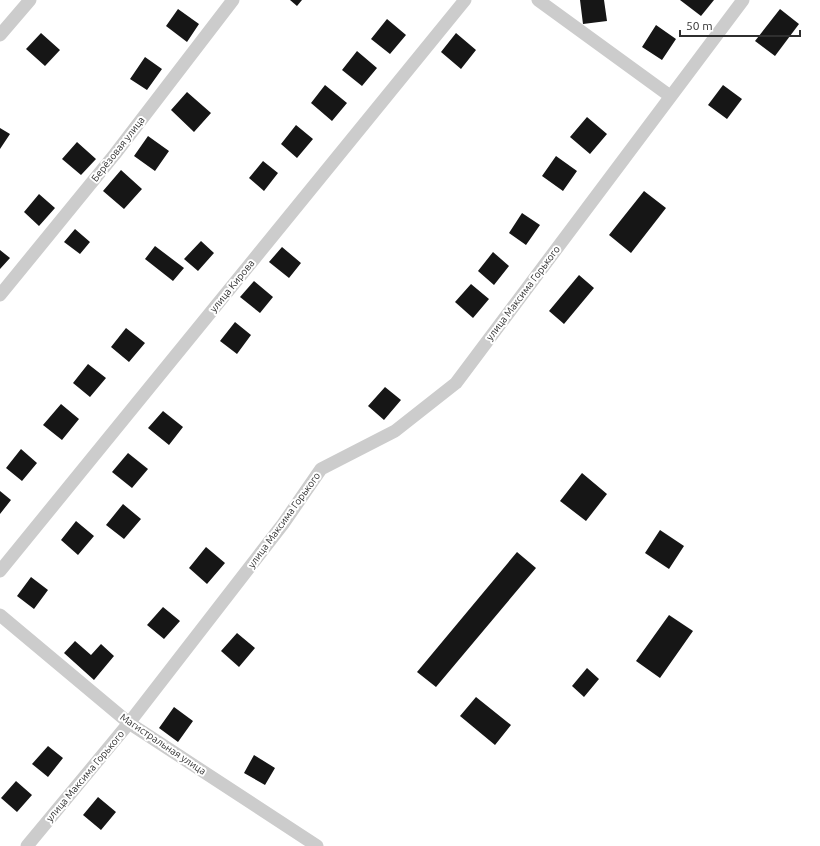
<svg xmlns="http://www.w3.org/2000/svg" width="820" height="846" font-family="Ubuntu,sans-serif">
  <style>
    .building { fill: #161616 }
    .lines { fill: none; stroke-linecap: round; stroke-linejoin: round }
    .street { stroke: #ccc; stroke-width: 13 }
    .labels { text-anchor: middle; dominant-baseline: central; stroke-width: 4; stroke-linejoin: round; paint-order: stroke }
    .street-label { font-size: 10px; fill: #2f2f2f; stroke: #fff }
  </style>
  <rect width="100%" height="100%" fill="#fff"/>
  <path class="building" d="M 290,0 L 302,0 L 297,6 Z
    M 580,0 L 604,0 L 607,21 L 583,24 Z
    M 680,0 L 714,0 L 701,16 Z
    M 178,9 L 199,24 L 187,42 L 166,26 Z
    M 780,9 L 799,24 L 775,56 L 755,41 Z
    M 387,19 L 406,35 L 390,54 L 371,39 Z
    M 656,25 L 676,39 L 662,60 L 642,47 Z
    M 41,33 L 60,50 L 45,66 L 26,49 Z
    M 456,33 L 476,50 L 461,69 L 441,52 Z
    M 357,51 L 377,68 L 362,86 L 342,70 Z
    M 145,57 L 162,69 L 147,90 L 130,79 Z
    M 325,85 L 347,103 L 332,121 L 311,103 Z
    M 723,85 L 742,99 L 727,119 L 708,105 Z
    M 187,92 L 211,113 L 194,132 L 171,110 Z
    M 587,117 L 607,134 L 590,154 L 570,137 Z
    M 296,125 L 313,139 L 297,158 L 281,144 Z
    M 0,128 L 10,134 L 0,149 Z
    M 148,136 L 169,151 L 155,171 L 134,156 Z
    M 77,142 L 96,159 L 81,175 L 62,159 Z
    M 556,156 L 577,171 L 563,191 L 542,176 Z
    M 263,161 L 278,173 L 264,191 L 249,178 Z
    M 121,170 L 142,189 L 124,209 L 103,191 Z
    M 644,191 L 666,208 L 631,253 L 609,235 Z
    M 39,194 L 55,208 L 39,226 L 24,212 Z
    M 522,213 L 540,225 L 526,245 L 509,233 Z
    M 75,229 L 90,242 L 80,254 L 64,242 Z
    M 201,241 L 214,253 L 198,271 L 184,259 Z
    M 155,246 L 184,268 L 173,281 L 145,259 Z
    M 282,247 L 301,263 L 289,278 L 269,262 Z
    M 0,250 L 10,258 L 0,269 Z
    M 493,252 L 509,266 L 494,285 L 478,271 Z
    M 579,275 L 594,288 L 564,324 L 549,311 Z
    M 254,281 L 273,297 L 260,313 L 240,297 Z
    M 471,284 L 489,299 L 473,318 L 455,302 Z
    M 235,322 L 251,335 L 237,354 L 220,341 Z
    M 126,328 L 145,343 L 129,362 L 111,347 Z
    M 88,364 L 106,378 L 90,397 L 73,383 Z
    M 385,387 L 401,400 L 384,420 L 368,406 Z
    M 61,404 L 79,419 L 62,440 L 43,425 Z
    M 163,411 L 183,427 L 169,445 L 148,428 Z
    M 21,449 L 37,463 L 22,481 L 6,468 Z
    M 128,453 L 148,469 L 132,488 L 112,472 Z
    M 582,473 L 607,494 L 586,521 L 560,501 Z
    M 0,491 L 11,500 L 0,514 Z
    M 123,504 L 141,519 L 124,539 L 106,525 Z
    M 76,521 L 94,536 L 78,555 L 61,540 Z
    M 660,530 L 684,546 L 669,569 L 645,553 Z
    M 206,547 L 225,563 L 207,584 L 189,568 Z
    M 517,552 L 536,568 L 436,687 L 417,672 Z
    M 31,577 L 48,590 L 34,609 L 17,596 Z
    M 163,607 L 180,621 L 164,639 L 147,625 Z
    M 669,615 L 693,631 L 660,678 L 636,661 Z
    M 237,633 L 255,648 L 239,667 L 221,651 Z
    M 75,641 L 91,655 L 101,644 L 114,656 L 94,680 L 64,653 Z
    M 587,668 L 599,679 L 584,697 L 572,686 Z
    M 476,697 L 511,725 L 495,745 L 460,716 Z
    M 174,707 L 193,721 L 178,742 L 159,728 Z
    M 48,746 L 63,758 L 48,777 L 32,764 Z
    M 254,755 L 275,768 L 265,785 L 244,773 Z
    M 16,781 L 32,795 L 17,812 L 1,798 Z
    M 98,797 L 116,812 L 101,830 L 83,815 Z"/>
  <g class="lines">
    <path class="street" d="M 538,0 L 670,96
      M 0,35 L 30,0
      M 0,295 L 115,154 L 233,0
      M 0,571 L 465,0
      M 0,615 L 129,723 L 317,846
      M 27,846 L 129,723 L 283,524 L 321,469 L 395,431 L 456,383 L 743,0"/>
  </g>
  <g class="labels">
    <g class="street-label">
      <text transform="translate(118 149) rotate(-52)">Берёзовая улица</text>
      <text transform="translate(232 286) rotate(-51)">улица Кирова</text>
      <text transform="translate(523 293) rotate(-53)">улица Максима Горького</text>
      <text transform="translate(284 520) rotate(-54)">улица Максима Горького</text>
      <text transform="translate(163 744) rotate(34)">Магистральная улица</text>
      <text transform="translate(85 776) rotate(-50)">улица Максима Горького</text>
    </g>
  </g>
  <path d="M680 30v6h120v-6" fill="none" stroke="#2f2f2f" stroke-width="2"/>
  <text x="686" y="30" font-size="12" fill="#2f2f2f" stroke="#ffffff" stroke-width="3" paint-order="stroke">50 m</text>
</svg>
